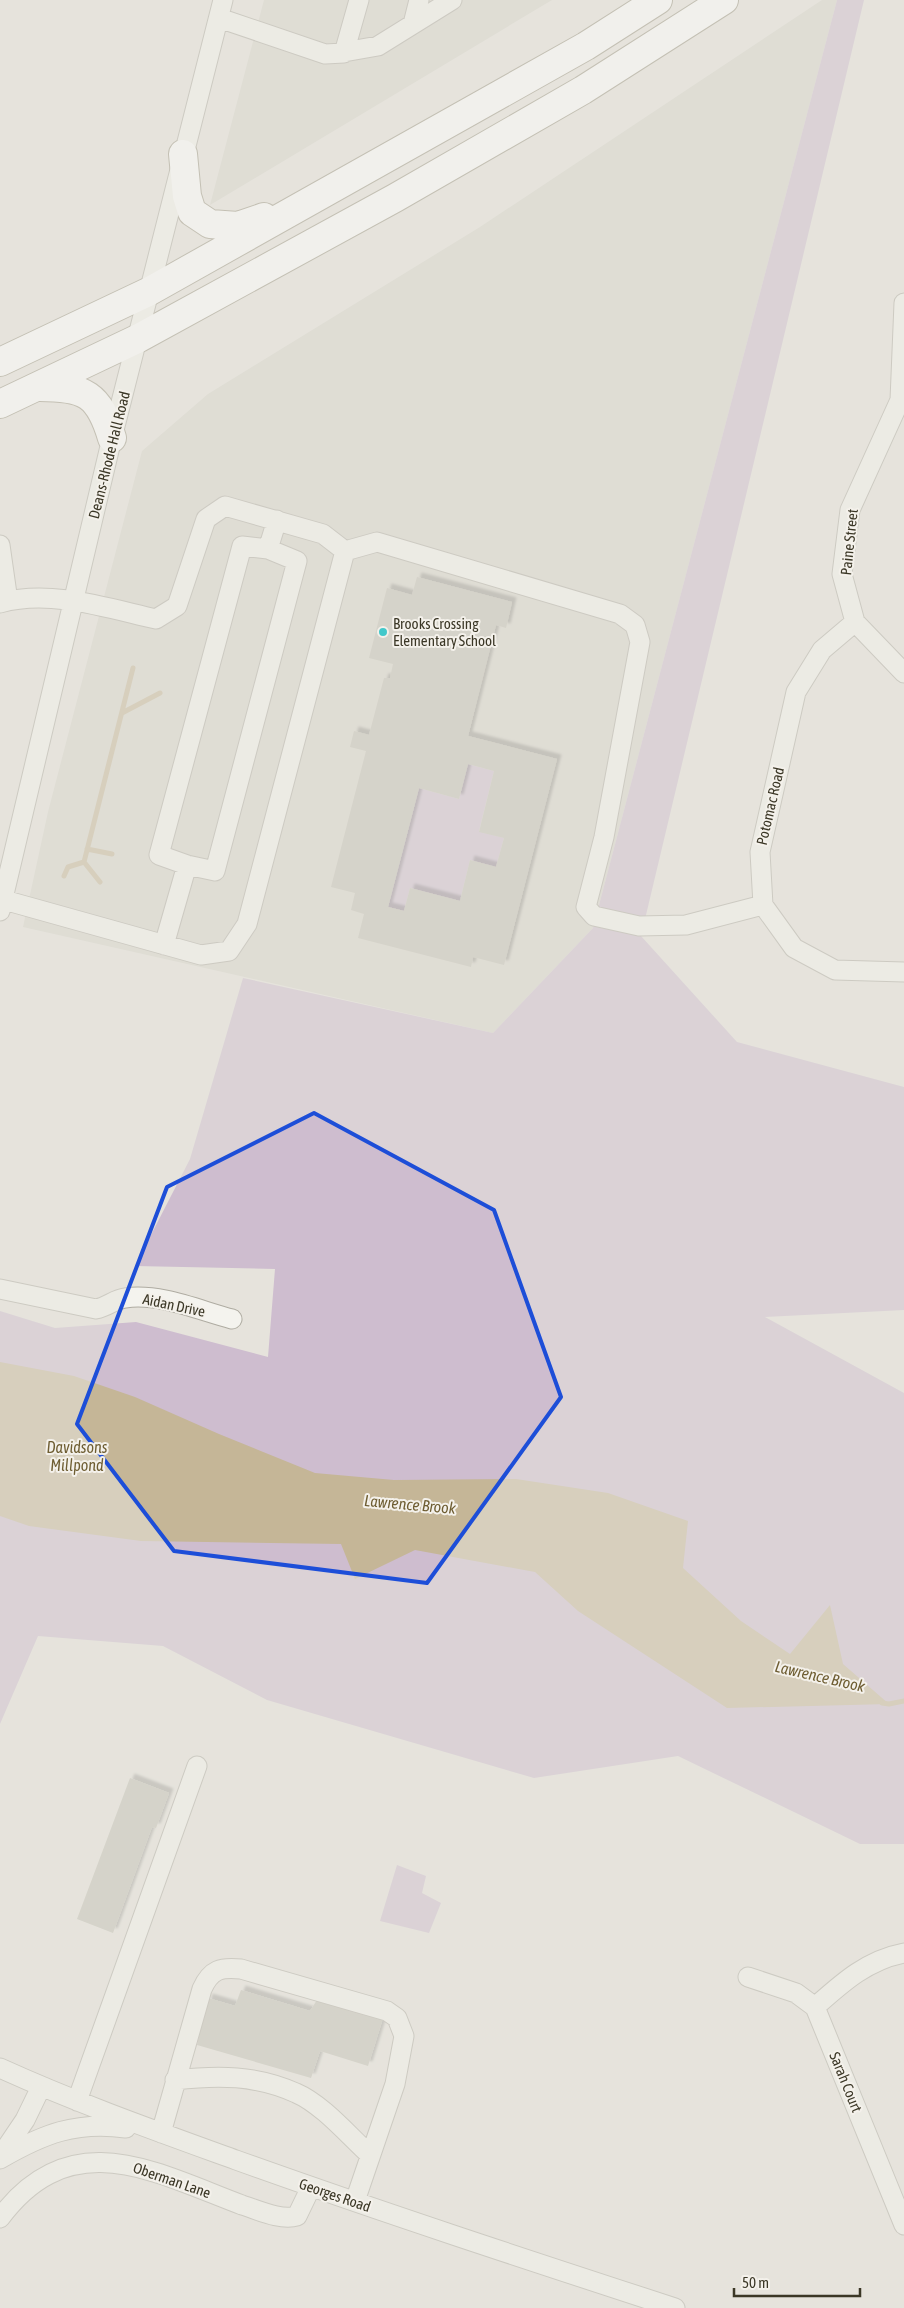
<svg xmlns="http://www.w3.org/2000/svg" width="904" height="2308" font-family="'Asap Condensed',sans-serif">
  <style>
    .built { fill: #d7d4ca }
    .green { fill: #cebdcf }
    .water { fill: #c5b697 }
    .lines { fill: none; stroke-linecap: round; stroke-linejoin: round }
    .stream { stroke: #c5b697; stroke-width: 5 }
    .building { fill: #c2bfb3; fill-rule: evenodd; filter: url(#shadow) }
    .minor-casing { stroke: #afaca2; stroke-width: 21 }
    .highway-casing { stroke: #9c9684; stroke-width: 30 }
    .minor { stroke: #f4f3ee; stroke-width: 19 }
    .highway { stroke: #fff; stroke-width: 28 }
    .marked { fill: none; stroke: #1d4ed8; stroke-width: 4; stroke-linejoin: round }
    .poi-dot { fill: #42c8ca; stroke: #f4f1eb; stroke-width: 2 }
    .labels { text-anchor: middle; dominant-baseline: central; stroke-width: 4; stroke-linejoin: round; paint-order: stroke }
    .street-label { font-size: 15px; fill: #3b3726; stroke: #f4f1eb }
    .poi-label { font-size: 15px; fill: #3b3726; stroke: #f4f1eb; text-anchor: start }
    .water-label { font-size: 16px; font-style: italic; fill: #6e5d32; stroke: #f4f1eb }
  </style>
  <defs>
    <filter id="shadow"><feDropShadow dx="4.5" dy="-4.5" stdDeviation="1" flood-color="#0004"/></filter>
  </defs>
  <rect width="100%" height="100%" fill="#e6e3dc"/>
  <path class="built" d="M 264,0 L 552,0 L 210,205 Z
    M 822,0 L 837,0 L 593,928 L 493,1033 L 23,927 L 48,812 L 142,451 L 208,394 L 480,227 Z"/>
  <path class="green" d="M 837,0 L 864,0 L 641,936 L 737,1042 L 904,1087 L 904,1310 L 765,1317 L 904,1393 L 904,1844 L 860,1844 L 678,1756 L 534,1778 L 267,1700 L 163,1646 L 38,1636 L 0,1724 L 0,1311 L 55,1328 L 136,1322 L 268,1357 L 275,1269 L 135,1266 L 190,1159 L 243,978 L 493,1033 L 593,928 Z
    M 468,764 L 494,771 L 479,831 L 504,838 L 496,867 L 470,860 L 460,901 L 410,888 L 404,911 L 388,907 L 419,788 L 459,799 Z
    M 397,1865 L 426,1876 L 422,1893 L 441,1903 L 429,1933 L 380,1921 Z"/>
  <path class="water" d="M 0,1362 L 74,1376 L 135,1397 L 219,1434 L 315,1473 L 394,1480 L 516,1479 L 608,1493 L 688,1521 L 683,1568 L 741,1621 L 790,1654 L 830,1605 L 843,1664 L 889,1704 L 727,1708 L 578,1611 L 535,1572 L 415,1550 L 355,1579 L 341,1544 L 141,1541 L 29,1526 L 0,1516 Z"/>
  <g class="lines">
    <path class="stream" d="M 122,713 L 160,693
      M 87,849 L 112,854
      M 64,876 L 68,867 L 84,862
      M 100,882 L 84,862 L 133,668
      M 882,1703 L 889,1704 L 904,1701"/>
  </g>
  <path class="building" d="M 417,577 L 512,602 L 506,628 L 496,625 L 468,736 L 557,759 L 504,965 L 473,957 L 471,967 L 358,938 L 364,914 L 351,910 L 355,893 L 331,887 L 366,751 L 350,747 L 354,731 L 369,735 L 384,678 L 390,678 L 393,664 L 369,658 L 387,588 L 412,595 ZM 468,764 L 494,771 L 479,832 L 504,838 L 496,867 L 470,860 L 460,901 L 410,888 L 404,911 L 388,907 L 419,788 L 459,799 Z
    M 130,1778 L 169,1793 L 156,1828 L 152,1827 L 113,1933 L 77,1919 Z
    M 241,1990 L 310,2011 L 317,2000 L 383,2018 L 368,2066 L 320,2051 L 311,2078 L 197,2045 L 208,1998 L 235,2006 Z"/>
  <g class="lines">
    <defs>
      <path id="minor" d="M 219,18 L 325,54 L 344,53 L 359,0
        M 413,24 L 419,0
        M 344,52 L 378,46 L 452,0
        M 904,303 L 900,400 L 850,510 L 842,574 L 855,622 L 904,673
        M 0,545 L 8,601
        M 268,549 L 297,561 L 215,871 L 187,865 L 159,855 L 242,546 L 268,549 L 277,520
        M 345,551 L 377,542 L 620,614 L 635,625 L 640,642 L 604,837 L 586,907 L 594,916 L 639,926 L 686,925 L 763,905
        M 0,603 C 50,589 107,608 156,619 L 177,606 L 206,519 L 225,506 L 323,534 L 345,551 L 247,924 L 229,951 L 201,955 L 4,900
        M 855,622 L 822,650 L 796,692 L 760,852 L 763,905 L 794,948 L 835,970 L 904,972
        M 0,911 L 112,438 L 223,0
        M 164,945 L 187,865
        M 0,1289 L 96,1309 C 107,1307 115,1299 125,1298 C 160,1293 198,1310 232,1319
        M 748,1977 L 796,1993 L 815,2007 L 904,2225
        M 815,2007 C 842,1983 867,1960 904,1953
        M 0,2068 C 77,2103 156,2131 236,2160 C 381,2212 528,2260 675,2308
        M 175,2080 C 218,2075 256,2075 296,2093 C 322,2104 349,2136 370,2155
        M 77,2101 L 197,1766
        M 161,2133 L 202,1989 C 211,1969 221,1967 241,1969 L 387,2011 L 397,2018 L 404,2036 L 395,2084 L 355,2201
        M 0,2157 L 25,2120 L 41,2087
        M 0,2159 C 43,2134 76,2121 126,2128
        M 0,2218 C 71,2123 154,2172 242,2205 C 258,2210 281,2221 297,2216 L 311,2187"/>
      <path id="highway" d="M 183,154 L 187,196 L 192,212 L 210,224 L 238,226 L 264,217
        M 0,362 L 150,291 L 586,46 L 658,0
        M 40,387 C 85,387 99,394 112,438
        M 0,404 L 139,338 L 395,198 L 583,90 L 724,0"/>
    </defs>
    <use href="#minor" class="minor-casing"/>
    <use href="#highway" class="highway-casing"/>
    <use href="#minor" class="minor"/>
    <use href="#highway" class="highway"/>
  </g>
  <path d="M0 0H904V2308H0ZM 314,1113 L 494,1210 L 561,1397 L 427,1583 L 174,1551 L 77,1424 L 167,1187 Z" fill="#e6e3dc" fill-opacity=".55" fill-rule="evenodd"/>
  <path class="marked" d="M 314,1113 L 494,1210 L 561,1397 L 427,1583 L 174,1551 L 77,1424 L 167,1187 Z"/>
  <circle class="poi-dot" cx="383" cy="632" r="5"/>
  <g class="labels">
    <g class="street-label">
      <text transform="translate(109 455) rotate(-76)">Deans-Rhode Hall Road</text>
      <text transform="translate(849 542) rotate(-84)">Paine Street</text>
      <text transform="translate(770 806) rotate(-77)">Potomac Road</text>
      <text transform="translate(174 1305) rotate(12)">Aidan Drive</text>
      <text transform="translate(846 2082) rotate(68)">Sarah Court</text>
      <text transform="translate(172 2180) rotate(19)">Oberman Lane</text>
      <text transform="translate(335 2195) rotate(19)">Georges Road</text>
    </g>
    <g class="poi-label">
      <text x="393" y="623">Brooks Crossing<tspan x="393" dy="17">Elementary School</tspan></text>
    </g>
    <g class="water-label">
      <text x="77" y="1447">Davidsons<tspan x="77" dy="18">Millpond</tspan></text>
      <text transform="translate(410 1504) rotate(5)">Lawrence Brook</text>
      <text transform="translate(820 1676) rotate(13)">Lawrence Brook</text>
    </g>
  </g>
  <path d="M734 2288v8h126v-8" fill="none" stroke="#3b3726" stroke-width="2.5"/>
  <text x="742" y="2288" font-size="15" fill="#3b3726" stroke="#f4f1eb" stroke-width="4" paint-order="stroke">50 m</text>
</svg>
